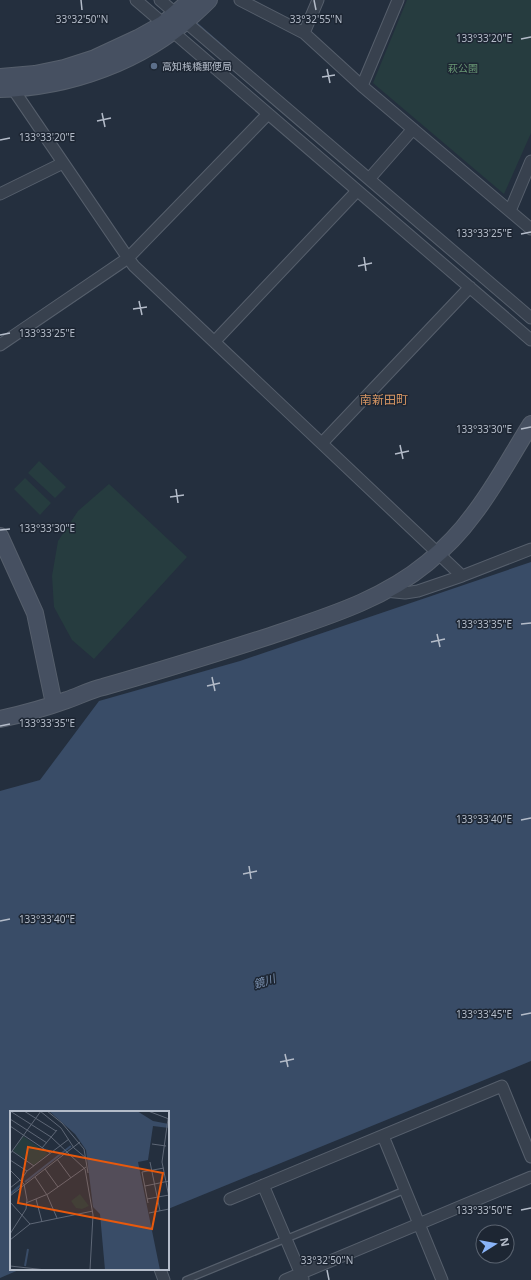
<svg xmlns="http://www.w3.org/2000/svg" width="531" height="1280" font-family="'Noto Sans','Noto Sans JP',sans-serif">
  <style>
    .green { fill: #263c3f }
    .water { fill: #394c67 }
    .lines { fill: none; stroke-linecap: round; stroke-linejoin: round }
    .stream { stroke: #394c67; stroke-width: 3 }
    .lane-casing { stroke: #565f6c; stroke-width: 8 }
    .street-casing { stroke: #565f6c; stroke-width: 13 }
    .secondary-casing { stroke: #565f6c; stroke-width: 18 }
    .lane { stroke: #38414e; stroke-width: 5.5 }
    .street { stroke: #38414e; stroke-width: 11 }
    .secondary { stroke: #465061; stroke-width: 16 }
    .ticks { fill: none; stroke: #b4bcc9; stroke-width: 1.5 }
    .service-dot { fill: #5c6f8a; stroke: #1d2633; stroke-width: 1.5 }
    .labels { text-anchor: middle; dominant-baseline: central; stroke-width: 3; stroke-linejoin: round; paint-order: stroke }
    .poi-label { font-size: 10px; fill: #b4bcc9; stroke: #1d2633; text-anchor: start }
    .park-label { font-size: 10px; fill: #6b9a76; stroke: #1d2633 }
    .water-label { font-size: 11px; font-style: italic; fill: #7c92b1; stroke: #1d2633 }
    .quarter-label { font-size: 12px; fill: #d59563; stroke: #1d2633 }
    .inset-river { fill: none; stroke: #394c67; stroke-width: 2 }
    .inset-road { fill: none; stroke: #5e6776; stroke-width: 1 }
    .view { fill: #e8590c; fill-opacity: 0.15; stroke: #e8590c; stroke-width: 2 }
    .inset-edge { fill: none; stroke: #b4bcc9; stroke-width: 2 }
    .ticks-label { font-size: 10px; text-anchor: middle; fill: #b4bcc9; stroke: #1d2633; stroke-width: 3; stroke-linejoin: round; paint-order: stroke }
  </style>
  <rect width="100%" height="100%" fill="#242f3e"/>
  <path class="green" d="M 407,0 L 531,0 L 531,133 L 504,194 L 373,83 Z
    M 39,461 L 66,487 L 55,498 L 28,473 Z
    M 25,478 L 51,503 L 40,515 L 14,489 Z
    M 109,484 L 187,557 L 94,659 L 72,640 L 54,607 L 52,576 L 58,541 L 78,511 Z"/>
  <path class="water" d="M 531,562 L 531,1061 L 168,1209 L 168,1112 L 11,1112 L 11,1269 L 21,1269 L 0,1278 L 0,791 L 40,780 L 99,701 L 240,661 Z"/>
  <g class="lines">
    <path class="stream" d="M 193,21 L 225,49"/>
    <defs>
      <path id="lane" d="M 186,1280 L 405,1190"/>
      <path id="street" d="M 136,0 L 531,340
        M 160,0 L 531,318
        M 240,0 L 304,33 L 362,86 L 531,229
        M 304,33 L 318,0
        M 12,83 L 13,89 L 128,258 L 134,266 L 462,576
        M 362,86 L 398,0
        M 369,179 L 413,129
        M 0,194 L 63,163
        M 510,211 L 531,161
        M 215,341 L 357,191
        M 0,345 L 128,258 L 268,114
        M 322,443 L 470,287
        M 385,591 L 405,593 L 418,591 L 462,576 L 531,549
        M 383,1136 L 442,1280
        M 263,1185 L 303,1279
        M 230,1199 L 502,1086 L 531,1157
        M 160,1269 L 164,1280
        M 285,1280 L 531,1177"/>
      <path id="secondary" d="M 0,77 L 35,74 L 64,68 L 95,58 L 138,38 L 163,24 L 191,0
        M 0,89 C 70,88 142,61 193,15 C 199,10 204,5 209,0
        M 0,536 L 35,613 L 54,704
        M 0,719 C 23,714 45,708 67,700 C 79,696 90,690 103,687 C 159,671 214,654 270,636 C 325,617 381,601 427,563 C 444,549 460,533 473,515 C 495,487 512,454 531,424"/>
    </defs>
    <use href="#lane" class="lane-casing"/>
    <use href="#street" class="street-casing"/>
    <use href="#secondary" class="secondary-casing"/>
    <use href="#lane" class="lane"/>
    <use href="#street" class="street"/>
    <use href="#secondary" class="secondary"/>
  </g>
  <path class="ticks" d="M 81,0 L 82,10M 314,0 L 316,10M 521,39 L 531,37M 327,69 L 330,83M 322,77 L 335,75M 102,113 L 105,127M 97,121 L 111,118M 0,140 L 10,138M 521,234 L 531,232M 364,257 L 366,271M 358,266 L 372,263M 139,301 L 142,315M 133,309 L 147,307M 0,335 L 10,333M 521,429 L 531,427M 400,445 L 403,459M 395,454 L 409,451M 176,489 L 178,503M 170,497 L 184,495M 0,530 L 10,529M 521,624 L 531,623M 437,634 L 440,647M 431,642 L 445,639M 212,677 L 215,691M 207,686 L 220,683M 0,726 L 10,724M 521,820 L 531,818M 249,866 L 251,879M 243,874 L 257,871M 0,921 L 10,919M 521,1015 L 531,1013M 285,1054 L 288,1067M 280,1062 L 294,1059M 521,1210 L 531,1208M 327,1270 L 329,1280"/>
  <circle class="service-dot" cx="154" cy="66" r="4"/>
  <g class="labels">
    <g class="poi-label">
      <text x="162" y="66">高知桟橋郵便局</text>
    </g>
    <g class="park-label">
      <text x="463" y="68">萩公園</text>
    </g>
    <g class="water-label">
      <text transform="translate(264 981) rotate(-18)">鏡川</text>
    </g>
    <g class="quarter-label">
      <text x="384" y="399">南新田町</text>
    </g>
  </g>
  <g transform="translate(10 1111)">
    <rect width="159" height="159" fill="#242f3e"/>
    <path d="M 13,25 L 38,43 L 24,54 L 3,40 ZM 70,83 L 79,95 L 72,98 L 66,97 L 61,90 Z" fill="#263c3f"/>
    <path d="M 39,0 L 127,0 L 143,10 L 159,13 L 159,17 L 143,15 L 138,49 L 128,51 L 150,159 L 95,159 L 90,103 L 83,96 L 76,39 L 65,23 Z" fill="#394c67"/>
    <path class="inset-river" d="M 15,71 L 61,35M 0,83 L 12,73M 15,155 L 18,138"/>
    <path class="inset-road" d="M 0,0 L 41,26 L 75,58 L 83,104 L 80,159M 14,0 L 46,20M 30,0 L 51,17 L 64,37 L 76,47M 37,0 L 52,12 L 74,38 L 78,62M 138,0 L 159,8M 0,8 L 37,32M 158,8 L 152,51 L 159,86M 0,15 L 40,42M 142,33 L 156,35M 32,37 L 47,19M 2,40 L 24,55M 0,43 L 31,0M 47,48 L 61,67M 0,49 L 17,60M 140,51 L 150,100M 35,58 L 48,76M 0,59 L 14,73 L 17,89 L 16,98 L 0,123M 25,66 L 37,84 L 47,107M 11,69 L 17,60 L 59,28M 135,75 L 159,70M 0,77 L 10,69M 0,85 L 70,31M 26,88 L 32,111M 137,88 L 159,84M 0,91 L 20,113 L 83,100M 16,92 L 38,83 L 76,56M 138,92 L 132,61 L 154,57M 139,102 L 159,98M 0,129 L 20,113M 0,155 L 36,159"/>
    <path class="view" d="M 18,36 L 153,62 L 142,118 L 8,92 Z"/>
    <rect width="159" height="159" class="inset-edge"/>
  </g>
  <g class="ticks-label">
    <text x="82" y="23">33°32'50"N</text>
    <text x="316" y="23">33°32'55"N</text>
    <text x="484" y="42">133°33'20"E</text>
    <text x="47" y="141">133°33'20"E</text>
    <text x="484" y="237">133°33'25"E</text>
    <text x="47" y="337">133°33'25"E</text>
    <text x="484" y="433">133°33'30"E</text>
    <text x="47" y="532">133°33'30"E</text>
    <text x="484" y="628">133°33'35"E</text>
    <text x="47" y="727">133°33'35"E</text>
    <text x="484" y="823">133°33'40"E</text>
    <text x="47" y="923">133°33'40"E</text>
    <text x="484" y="1018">133°33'45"E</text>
    <text x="484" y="1214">133°33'50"E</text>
    <text x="327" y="1264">33°32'50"N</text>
  </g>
  <g transform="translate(495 1244) rotate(79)"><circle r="19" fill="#1d2633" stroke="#59626f"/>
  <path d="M0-3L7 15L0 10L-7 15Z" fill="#8ab4f8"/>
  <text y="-6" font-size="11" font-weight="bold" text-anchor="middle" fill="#b4bcc9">N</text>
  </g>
</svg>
